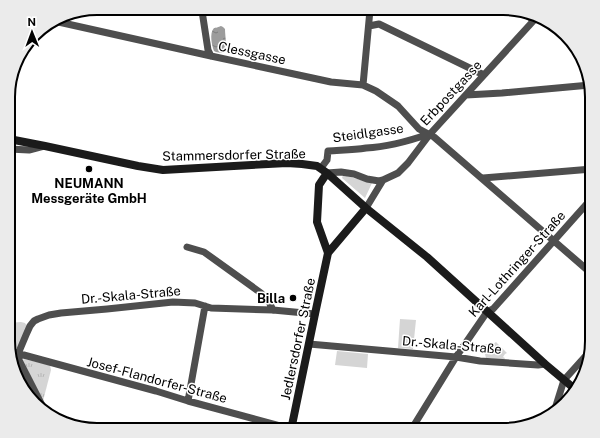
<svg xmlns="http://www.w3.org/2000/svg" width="600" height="438" font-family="'Public Sans',sans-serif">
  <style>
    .grass { fill: url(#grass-tufts) }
    .park { fill: #d5d5d5 }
    .water { fill: url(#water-ripples) }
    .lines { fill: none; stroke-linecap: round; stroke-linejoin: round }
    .street { stroke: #4e4e4e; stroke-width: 7 }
    .secondary { stroke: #1b1b1b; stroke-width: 8 }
    .poi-dot { fill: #000; stroke: #fff; stroke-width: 1.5 }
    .labels { text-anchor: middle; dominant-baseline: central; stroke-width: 3; stroke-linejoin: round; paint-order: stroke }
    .street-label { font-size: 13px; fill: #000; stroke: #fff }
    .poi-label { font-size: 13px; font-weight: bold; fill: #000; stroke: #fff }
    .rim { fill: none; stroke: #000; stroke-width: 2 }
  </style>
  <defs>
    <pattern id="grass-tufts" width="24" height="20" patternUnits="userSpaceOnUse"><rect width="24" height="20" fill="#d5d5d5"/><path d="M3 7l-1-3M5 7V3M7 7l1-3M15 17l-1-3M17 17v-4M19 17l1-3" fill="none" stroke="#b5b5b5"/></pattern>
    <pattern id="water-ripples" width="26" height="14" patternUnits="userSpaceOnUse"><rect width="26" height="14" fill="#9c9c9c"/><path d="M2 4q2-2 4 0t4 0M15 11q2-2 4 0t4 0" fill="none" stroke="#7d7d7d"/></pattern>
  </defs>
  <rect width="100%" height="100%" fill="#fff"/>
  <path class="grass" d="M 24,359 L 50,365 L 51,370 L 43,401 L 23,360 Z"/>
  <path class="park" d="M 343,175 L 372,183 L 365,198 L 342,178 Z
    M 400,319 L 416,320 L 413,349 L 398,348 Z
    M 21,322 L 25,323 L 27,326 L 19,349 L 9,346 L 9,323 Z
    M 496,342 L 507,353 L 505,354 L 503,357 L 505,358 L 504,360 L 486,358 L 485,354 L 481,350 L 484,344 L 492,345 Z
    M 337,351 L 368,354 L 367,368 L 335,365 Z"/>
  <path class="water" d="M 221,26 L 223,27 L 225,29 C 225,37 228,47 222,53 L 216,52 L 214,51 C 212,46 209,33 214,28 C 215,28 219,27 221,26 Z"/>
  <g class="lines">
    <path class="street" d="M 202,11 L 208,50 L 211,56
      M 524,14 L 534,20
      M 54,21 L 211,56 L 331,82 L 363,85 L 376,91 L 398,106 L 419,129 L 434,137 L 592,274
      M 369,26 L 379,24 L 484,75
      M 363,85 L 370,10
      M 466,95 L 502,93 L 590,85
      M 9,149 L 29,150 L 44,146
      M 321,168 L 327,160 L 328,151 C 341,150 353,150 366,148 C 387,147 409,141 429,134
      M 327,173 L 341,172 L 354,174 L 367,179 L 379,181 L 383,180 L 398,173 L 408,163 L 430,134 L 536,18
      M 483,178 L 592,169
      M 366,208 L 383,180
      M 187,247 L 204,252 L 261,293 L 269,302 L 273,310
      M 309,344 L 456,357 L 480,361 L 538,365 L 545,364
      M 9,351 L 156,391 L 188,401 L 291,429 L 300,430
      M 188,401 L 205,306
      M 554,412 L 564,380 L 591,350
      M 46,413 L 18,358 L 18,354 L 26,335 L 30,326 L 34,321 L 38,319 L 49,315 L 61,313 L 107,309 L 173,302 L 195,303 L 211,308 L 273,310 L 315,314
      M 411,430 L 456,357 L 487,312 L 493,309 L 592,198"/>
    <path class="secondary" d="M 9,139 L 45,146 L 138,166 L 163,170 L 287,163 L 302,164 L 317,166 L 327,173 L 366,208 L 427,257 L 545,364 L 576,390
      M 327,173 L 319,185 L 317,222 L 328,253
      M 291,430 L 315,314 L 328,253 L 366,208"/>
  </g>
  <g class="poi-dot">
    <circle cx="89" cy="169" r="4"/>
    <circle cx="293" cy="298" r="4"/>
  </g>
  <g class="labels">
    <g class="street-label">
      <text transform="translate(252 53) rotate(12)">Clessgasse</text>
      <text transform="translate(451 93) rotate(-47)">Erbpostgasse</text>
      <text transform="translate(368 133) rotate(-8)">Steidlgasse</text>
      <text transform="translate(234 155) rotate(-1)">Stammersdorfer Straße</text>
      <text transform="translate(517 264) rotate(-48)">Karl-Lothringer-Straße</text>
      <text transform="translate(131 295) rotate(-5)">Dr.-Skala-Straße</text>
      <text transform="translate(298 339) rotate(-78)">Jedlersdorfer Straße</text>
      <text transform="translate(452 345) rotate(5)">Dr.-Skala-Straße</text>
      <text transform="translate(157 380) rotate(15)">Josef-Flandorfer-Straße</text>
    </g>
    <g class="poi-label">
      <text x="89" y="183">NEUMANN<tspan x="89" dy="15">Messgeräte GmbH</tspan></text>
      <text x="285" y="298" text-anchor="end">Billa</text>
    </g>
  </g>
  <path d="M0 0H600V438H0ZM97 15H503A82 82 0 0 1 585 97V341A82 82 0 0 1 503 423H97A82 82 0 0 1 15 341V97A82 82 0 0 1 97 15Z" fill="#ebebeb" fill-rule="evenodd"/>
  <path class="rim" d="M97 15H503A82 82 0 0 1 585 97V341A82 82 0 0 1 503 423H97A82 82 0 0 1 15 341V97A82 82 0 0 1 97 15Z"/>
  <g transform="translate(32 32) rotate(359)" stroke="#ffffff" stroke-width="3" paint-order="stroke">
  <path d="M0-3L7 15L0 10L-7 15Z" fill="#000000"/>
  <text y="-6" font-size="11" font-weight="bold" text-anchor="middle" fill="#000000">N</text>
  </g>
</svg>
